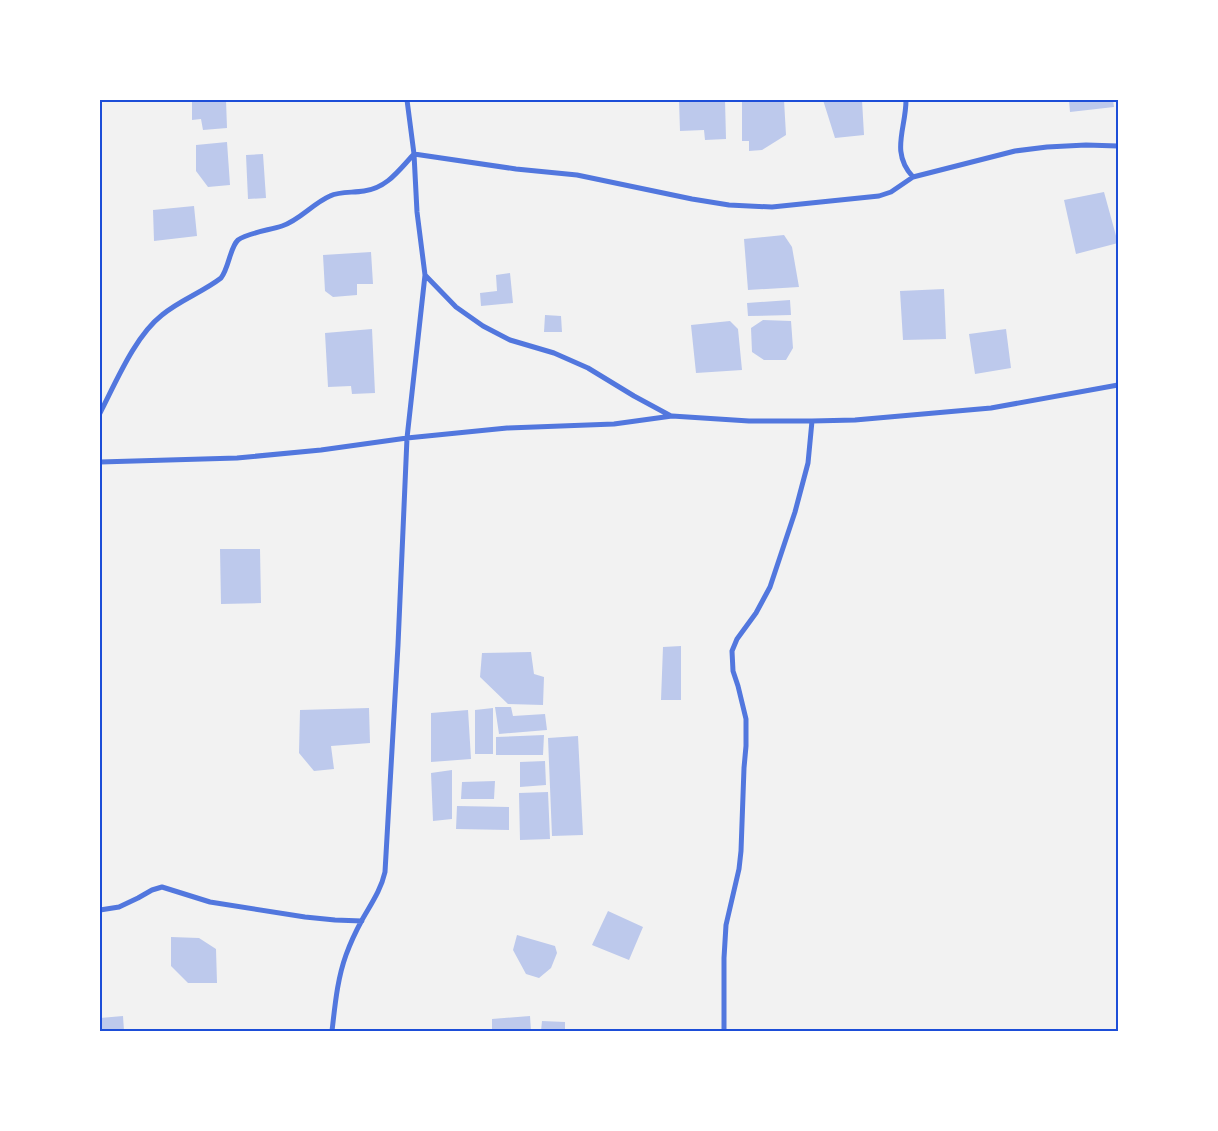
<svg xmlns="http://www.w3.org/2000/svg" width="1218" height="1131" font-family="Bitter,serif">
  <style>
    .building { fill: #bdc9ec }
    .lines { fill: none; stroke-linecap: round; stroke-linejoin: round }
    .minor { stroke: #5277de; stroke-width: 5 }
    .neatline { fill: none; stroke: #1d4ed8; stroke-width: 2 }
  </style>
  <rect width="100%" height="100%" fill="#f2f2f2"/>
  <path class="building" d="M 192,100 L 226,100 L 227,128 L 203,130 L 201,119 L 192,120 Z
    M 679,100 L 725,100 L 726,139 L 705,140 L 704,130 L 680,131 Z
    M 742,100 L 784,100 L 786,135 L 762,150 L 749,151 L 749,141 L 742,141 Z
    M 823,100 L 862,100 L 864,135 L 835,138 Z
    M 1069,100 L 1113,100 L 1114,107 L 1070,112 Z
    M 227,142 L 230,185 L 208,187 L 196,171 L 196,145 Z
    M 263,154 L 266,198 L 248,199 L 246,155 Z
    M 1104,192 L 1118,243 L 1076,254 L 1064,200 Z
    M 194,206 L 197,236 L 154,241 L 153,210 Z
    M 784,235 L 792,247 L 799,287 L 748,290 L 744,239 Z
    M 371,252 L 373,284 L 357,284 L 357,295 L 333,297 L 325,291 L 323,255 Z
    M 510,273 L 513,303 L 481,306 L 480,293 L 497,291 L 496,275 Z
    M 944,289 L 946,339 L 903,340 L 900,291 Z
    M 790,300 L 791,315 L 748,316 L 747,303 Z
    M 545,315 L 561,316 L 562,332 L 544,332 Z
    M 763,320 L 791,321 L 793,348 L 786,360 L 764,360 L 752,352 L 751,328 Z
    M 730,321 L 738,329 L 742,370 L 696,373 L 691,325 Z
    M 372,329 L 375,393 L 352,394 L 351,386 L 328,387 L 325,333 Z
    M 1006,329 L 1011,368 L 975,374 L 969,334 Z
    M 220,549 L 260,549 L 261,603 L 221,604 Z
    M 681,646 L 681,700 L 661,700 L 663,647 Z
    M 531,652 L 534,674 L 544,677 L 543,705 L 508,704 L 480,677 L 482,653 Z
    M 495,707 L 511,707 L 513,716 L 545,714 L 547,730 L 499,734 Z
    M 369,708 L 370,743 L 331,746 L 334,769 L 314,771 L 299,753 L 300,710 Z
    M 493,708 L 493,754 L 475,754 L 475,710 Z
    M 468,710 L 471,759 L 431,762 L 431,713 Z
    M 544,735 L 543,755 L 496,755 L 496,737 Z
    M 578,736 L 583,835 L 552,836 L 548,738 Z
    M 545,761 L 546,785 L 520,787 L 520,762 Z
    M 452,770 L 452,819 L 433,821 L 431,773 Z
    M 495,781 L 494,799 L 461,799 L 462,782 Z
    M 548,792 L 550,839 L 520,840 L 519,793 Z
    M 457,806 L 509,807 L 509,830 L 456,829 Z
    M 608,911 L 643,927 L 629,960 L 592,945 Z
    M 517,935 L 555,946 L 557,953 L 551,968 L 539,978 L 526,974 L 513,950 Z
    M 171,937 L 199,938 L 216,949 L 217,983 L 188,983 L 171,966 Z
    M 123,1016 L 124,1031 L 100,1031 L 100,1018 Z
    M 530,1016 L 531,1031 L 492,1031 L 492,1019 Z
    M 542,1021 L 565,1022 L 565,1031 L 541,1031 Z"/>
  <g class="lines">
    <path class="minor" d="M 906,100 C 906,129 890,152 913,177
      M 425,275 L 456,307 L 483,326 L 510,340 L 554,353 L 588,368 L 634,396 L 671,416
      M 100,413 C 116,382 135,336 162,315 C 180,300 203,292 221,278 C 229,268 230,247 238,240 C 247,233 270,230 282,226 C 300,220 312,204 330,196 C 340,191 353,193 364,191 C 387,188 399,170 414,154 L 516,169 L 577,175 L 692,199 L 729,205 L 772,207 L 879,196 L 891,192 L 913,177 L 1015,151 L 1047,147 L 1086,145 L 1118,146
      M 100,462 L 237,458 L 321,450 L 407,438 L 507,428 L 614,424 L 672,416 L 749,421 L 812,421 L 855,420 L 991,408 L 1118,385
      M 100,910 L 119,907 L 138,898 L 152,890 L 162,887 L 210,902 L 305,917 L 335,920 L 362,921
      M 332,1031 C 335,1006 337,980 346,955 C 350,944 356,931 362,920 C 371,904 381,890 385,872 L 398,645 L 407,438 L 425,275 L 417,212 L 414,154 L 407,100
      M 724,1031 L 724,958 L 726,925 L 739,869 L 741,851 L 744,768 L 746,746 L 746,719 L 738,686 L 733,671 L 732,651 L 737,639 L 756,613 L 770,587 L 795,512 L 808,463 L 812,421"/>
  </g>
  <rect width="1218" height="1131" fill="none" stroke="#ffffff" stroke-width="202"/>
  <rect x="101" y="101" width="1016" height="929" class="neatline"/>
</svg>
